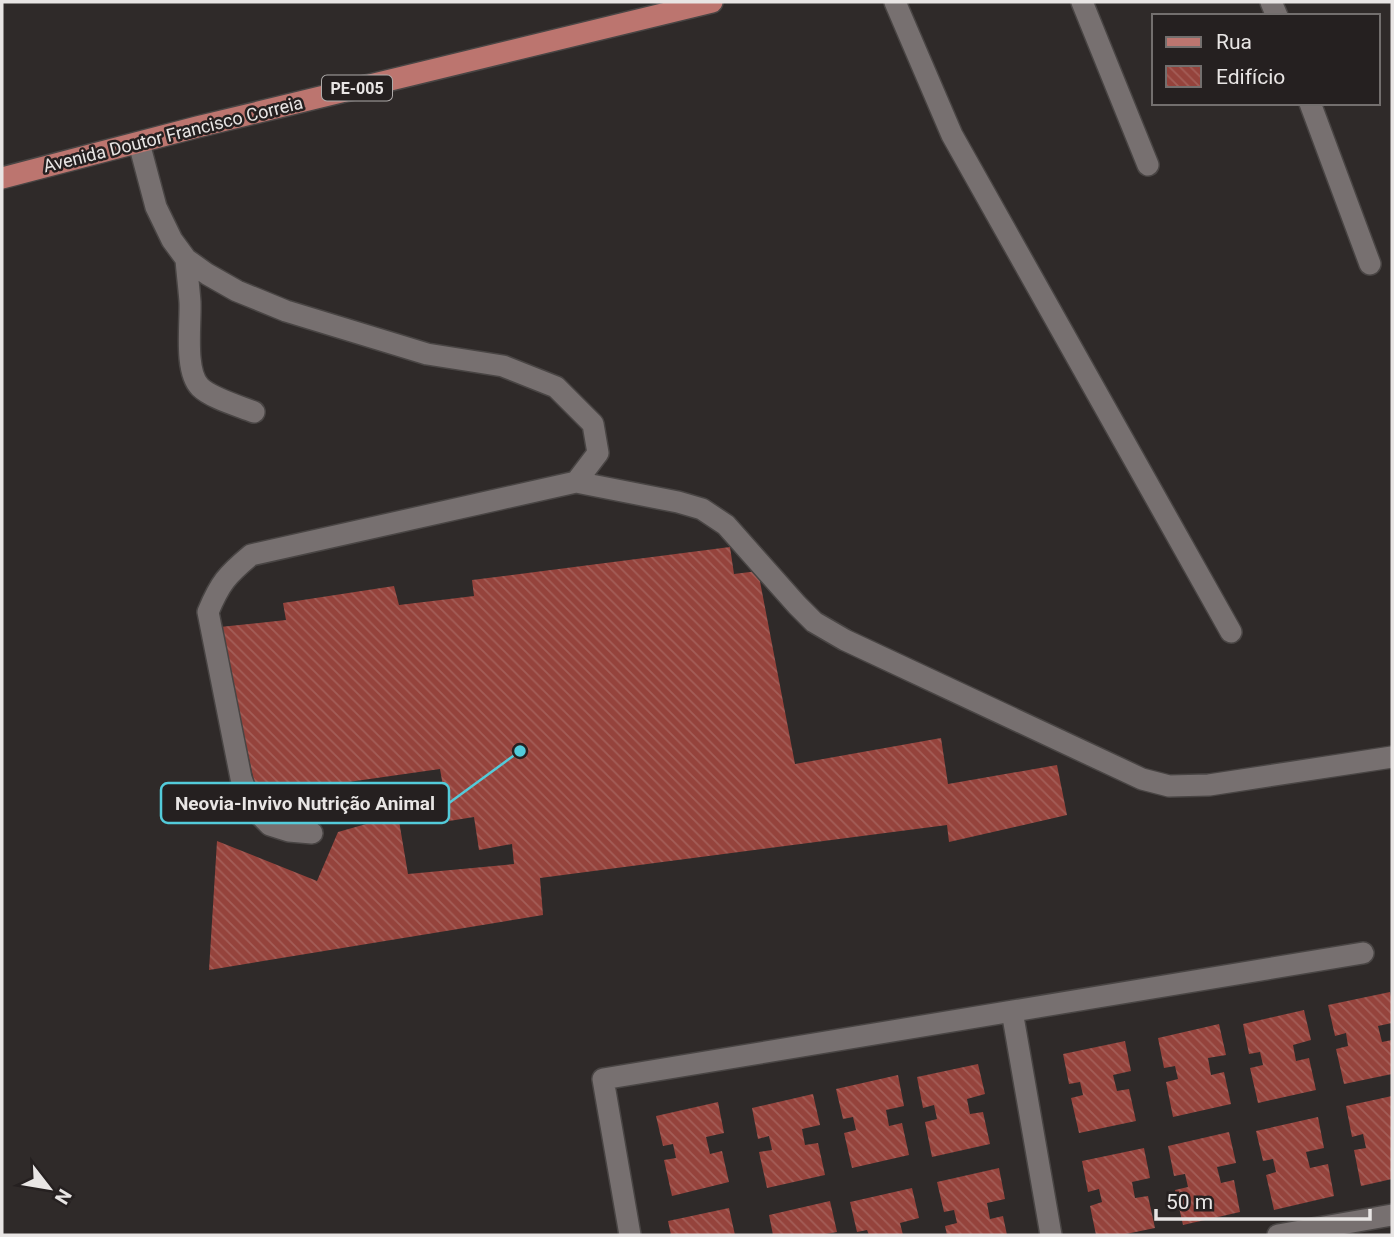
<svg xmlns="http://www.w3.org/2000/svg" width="1394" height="1237" font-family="Roboto,sans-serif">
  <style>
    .building { fill: url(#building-back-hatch) }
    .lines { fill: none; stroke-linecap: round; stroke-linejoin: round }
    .minor-casing { stroke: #494544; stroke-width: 24 }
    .major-casing { stroke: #494544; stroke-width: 24 }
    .minor { stroke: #777070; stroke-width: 21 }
    .major { stroke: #bc756f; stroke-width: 21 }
    .labels { text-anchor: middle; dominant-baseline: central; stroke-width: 5; stroke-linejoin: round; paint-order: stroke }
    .shield { fill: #252020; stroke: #aeaaa9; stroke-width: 2 }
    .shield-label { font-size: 16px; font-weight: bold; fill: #e8e5e4 }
    .street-label { font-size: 18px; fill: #e8e5e4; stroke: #252020 }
    .leader { fill: none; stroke: #53cbda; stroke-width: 2.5 }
    .callout-dot { fill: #53cbda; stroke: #252020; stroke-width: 2.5 }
    .callout { fill: #252020; stroke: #53cbda; stroke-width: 2.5 }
    .callout-label { font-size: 19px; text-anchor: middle; font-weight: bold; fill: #e8e5e4 }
  </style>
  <defs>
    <pattern id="building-back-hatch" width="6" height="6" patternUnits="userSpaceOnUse" patternTransform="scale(1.75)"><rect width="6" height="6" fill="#95433c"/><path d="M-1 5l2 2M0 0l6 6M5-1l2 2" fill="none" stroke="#a45e58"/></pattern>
  </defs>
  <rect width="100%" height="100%" fill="#2f2a29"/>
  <path class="building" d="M 730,547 L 734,574 L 758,571 L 795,764 L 941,738 L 948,784 L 1057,765 L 1067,815 L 949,842 L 947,825 L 540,878 L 543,915 L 209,970 L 217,841 L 317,881 L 338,832 L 398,815 L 408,874 L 514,864 L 512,844 L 479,850 L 474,817 L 449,821 L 440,769 L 257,795 L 220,627 L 286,620 L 283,603 L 394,586 L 399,605 L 474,596 L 472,580 Z
    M 1390,992 L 1392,1002 L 1392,1023 L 1378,1026 L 1382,1042 L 1392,1040 L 1392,1074 L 1344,1084 L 1336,1049 L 1348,1046 L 1346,1033 L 1335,1036 L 1328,1005 Z
    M 1304,1010 L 1311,1040 L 1293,1045 L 1296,1061 L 1309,1058 L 1316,1090 L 1258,1103 L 1250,1068 L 1263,1065 L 1260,1052 L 1249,1054 L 1243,1024 Z
    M 1219,1024 L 1226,1055 L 1208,1058 L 1211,1075 L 1224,1072 L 1231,1104 L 1173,1117 L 1166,1082 L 1178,1079 L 1175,1066 L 1164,1068 L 1158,1038 Z
    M 1125,1041 L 1131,1071 L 1113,1075 L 1117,1091 L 1129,1089 L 1136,1121 L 1079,1133 L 1071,1098 L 1083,1095 L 1080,1082 L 1069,1084 L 1063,1054 Z
    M 978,1064 L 985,1094 L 967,1099 L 970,1114 L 983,1112 L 990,1144 L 932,1157 L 925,1122 L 937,1119 L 934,1105 L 923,1108 L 917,1077 Z
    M 898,1075 L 904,1106 L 886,1110 L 889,1126 L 902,1123 L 909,1155 L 852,1168 L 844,1133 L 856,1130 L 853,1117 L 843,1119 L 836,1089 Z
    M 813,1094 L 820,1125 L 802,1129 L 805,1145 L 818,1143 L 825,1175 L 767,1188 L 759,1152 L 772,1150 L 769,1136 L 758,1139 L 752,1108 Z
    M 1392,1096 L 1392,1179 L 1361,1186 L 1354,1150 L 1366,1148 L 1363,1134 L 1352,1137 L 1346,1106 Z
    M 718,1102 L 724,1133 L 706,1137 L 710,1154 L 722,1151 L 729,1182 L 672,1196 L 664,1160 L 676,1158 L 673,1144 L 663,1146 L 656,1116 Z
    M 1318,1117 L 1324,1148 L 1306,1152 L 1310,1168 L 1328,1164 L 1334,1196 L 1274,1210 L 1266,1175 L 1276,1172 L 1273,1159 L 1263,1161 L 1256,1131 Z
    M 1229,1132 L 1236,1163 L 1217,1167 L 1221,1183 L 1234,1180 L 1240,1212 L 1183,1225 L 1175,1190 L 1188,1187 L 1185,1174 L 1174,1176 L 1168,1146 Z
    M 1144,1148 L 1150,1178 L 1132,1182 L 1135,1198 L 1148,1196 L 1155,1228 L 1121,1235 L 1096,1235 L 1090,1206 L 1102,1202 L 1099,1189 L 1088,1192 L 1082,1161 Z
    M 999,1168 L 1005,1199 L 987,1203 L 990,1219 L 1003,1216 L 1007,1235 L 947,1235 L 945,1226 L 957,1223 L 954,1210 L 944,1212 L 937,1182 Z
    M 912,1188 L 919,1218 L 900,1223 L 903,1235 L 869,1235 L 867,1230 L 857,1232 L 850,1202 Z
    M 830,1201 L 837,1232 L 820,1235 L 773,1235 L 769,1215 Z
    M 729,1208 L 735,1235 L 671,1235 L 668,1221 Z"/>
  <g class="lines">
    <defs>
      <path id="minor" d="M 895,2 L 952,135 L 1231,632
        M 1082,2 L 1148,165
        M 1271,2 L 1277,16
        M 1310,103 L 1370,264
        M 139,143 L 156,207 L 172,240 L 186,259 L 207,274 L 237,291 L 286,311 L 427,354 L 503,366 L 556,387 L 593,424 L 598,453 L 576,482 L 251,555 C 227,575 220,583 208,612 L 241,778 L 251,806 L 270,825 L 289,831 L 312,833
        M 186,259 C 187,273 189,288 190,302 C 191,323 184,371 200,387 C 211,398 239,406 254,412
        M 576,482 L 678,502 L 702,509 L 726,525 L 797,605 L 814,622 L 845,640 L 1142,779 L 1169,786 L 1209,785 L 1392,757
        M 1012,1011 L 1051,1235
        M 630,1235 L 603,1079 L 1363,953
        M 1278,1235 L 1392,1215"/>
      <path id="major" d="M 2,178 L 197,127 L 712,2"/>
    </defs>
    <use href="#minor" class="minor-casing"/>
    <use href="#major" class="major-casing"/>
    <use href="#minor" class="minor"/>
    <use href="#major" class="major"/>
  </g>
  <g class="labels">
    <rect class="shield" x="322" y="75.5" width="70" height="25" rx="5"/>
    <g class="shield-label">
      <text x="357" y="88">PE-005</text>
    </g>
    <g class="street-label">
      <text transform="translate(173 134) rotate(-14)">Avenida Doutor Francisco Correia</text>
    </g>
  </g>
  <path class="leader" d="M520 751L449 803"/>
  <circle class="callout-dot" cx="520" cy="751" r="7"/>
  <rect class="callout" x="161" y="783" width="288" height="40" rx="7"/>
  <g class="callout-label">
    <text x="305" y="810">Neovia-Invivo Nutrição Animal</text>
  </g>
  <rect width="1394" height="1237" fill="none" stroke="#e8e5e4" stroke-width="7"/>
  <rect x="1152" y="14" width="228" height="91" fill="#252020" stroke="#736f6e" stroke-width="2"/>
  <rect x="1166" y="37" width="35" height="10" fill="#bc756f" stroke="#736f6e" stroke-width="2"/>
  <text x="1216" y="49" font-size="21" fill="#e8e5e4">Rua</text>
  <rect x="1166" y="66" width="35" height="21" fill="url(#building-back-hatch)" stroke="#736f6e" stroke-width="2"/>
  <text x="1216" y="84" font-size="21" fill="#e8e5e4">Edifício</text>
  <g transform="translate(49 1188) rotate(121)" stroke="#252020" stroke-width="5" paint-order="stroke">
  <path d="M0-5L12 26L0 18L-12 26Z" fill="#e8e5e4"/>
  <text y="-10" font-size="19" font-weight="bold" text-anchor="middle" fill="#e8e5e4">N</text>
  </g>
  <path d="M1156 1209v10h214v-10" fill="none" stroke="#e8e5e4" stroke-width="3.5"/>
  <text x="1166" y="1209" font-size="21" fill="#e8e5e4" stroke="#252020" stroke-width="5" paint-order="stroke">50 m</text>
</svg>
